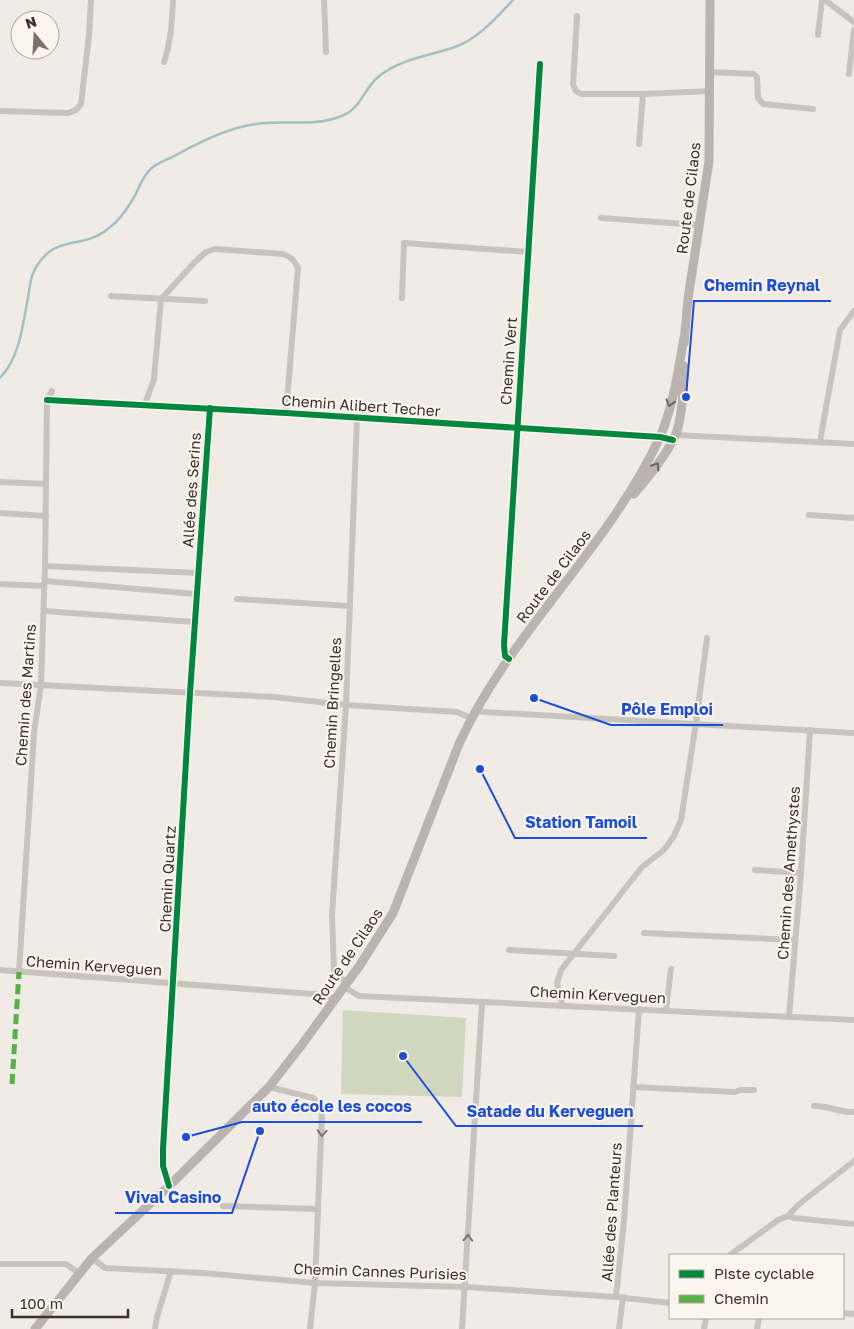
<svg xmlns="http://www.w3.org/2000/svg" width="854" height="1329" font-family="'Golos Text',sans-serif">
  <style>
    .green { fill: #d1d6bf }
    .lines { fill: none; stroke-linecap: round; stroke-linejoin: round }
    .stream { stroke: #a1c2c1; stroke-width: 2.5 }
    .minor { stroke: #c9c3be; stroke-width: 6 }
    .secondary { stroke: #bab3ae; stroke-width: 9 }
    .quiet { stroke: #57b246; stroke-width: 5; stroke-dasharray: 10 5; stroke-linecap: butt }
    .cycleway-casing { stroke: #fbf5ee; stroke-width: 9 }
    .cycleway { stroke: #00873e; stroke-width: 6 }
    .oneway { stroke: #6e645f }
    .oneway2 { stroke: #7b726d }
    .labels { text-anchor: middle; dominant-baseline: central; stroke-width: 4; stroke-linejoin: round; paint-order: stroke }
    .street-label { font-size: 15px; fill: #3b302b; stroke: #fbf5ee }
    .leader { fill: none; stroke: #1d4ed8; stroke-width: 2 }
    .callout-dot { fill: #1d4ed8; stroke: #fbf5ee; stroke-width: 2 }
    .callout-label { font-size: 16px; text-anchor: middle; font-weight: bold; fill: #1d4ed8; stroke: #fbf5ee; stroke-width: 4; stroke-linejoin: round; paint-order: stroke }
  </style>
  <rect width="100%" height="100%" fill="#f0ebe5"/>
  <polygon class="green" points="343,1010 466,1018 462,1097 341,1094"/>
  <g class="lines">
    <path class="stream" d="M0 378C20 357 23 324 28 297 30 288 30 279 34 271 55 231 81 252 109 228 119 221 127 209 133 199 139 189 143 174 153 167 160 162 169 159 176 155 204 140 233 125 265 123 290 121 316 126 339 117 361 110 362 91 378 77 399 59 429 56 455 47 478 39 497 17 513 0"/>
    <g class="minor">
      <polyline points="324,0 326,52"/>
      <polyline points="825,0 854,22"/>
      <polyline points="577,16 573,85 576,91 581,94 643,94 710,91"/>
      <polyline points="818,35 822,0"/>
      <path d="M164 62C171 41 172 22 173 0"/>
      <polyline points="710,72 754,74 757,77 758,98 763,104 813,109"/>
      <polyline points="849,74 854,30"/>
      <polyline points="0,111 68,113 76,110 81,104 89,35 91,0"/>
      <polyline points="639,144 643,94"/>
      <polyline points="601,218 699,225"/>
      <polyline points="111,296 205,301"/>
      <polyline points="402,298 404,243 528,252"/>
      <polyline points="47,400 286,413 660,437 673,440"/>
      <path d="M145 404 154 379 161 299 195 262 206 252 215 249 283 254C291 257 294 260 298 268L286 413"/>
      <polyline points="676,435 854,444"/>
      <polyline points="820,441 840,330 854,311"/>
      <polyline points="0,482 46,484"/>
      <polyline points="0,513 46,516"/>
      <polyline points="809,515 854,518"/>
      <polyline points="45,566 198,573"/>
      <polyline points="45,581 196,594"/>
      <polyline points="0,584 44,586"/>
      <polyline points="237,599 350,606"/>
      <polyline points="44,611 194,622"/>
      <polyline points="509,659 505,656 504,645 540,64"/>
      <polyline points="0,683 274,697 346,705 457,712 471,718"/>
      <polyline points="476,710 484,712 854,733"/>
      <polyline points="755,870 801,873"/>
      <polyline points="644,933 795,940"/>
      <polyline points="509,950 614,956"/>
      <polyline points="0,970 326,995 334,1000"/>
      <polyline points="19,972 34,733 41,685 45,566 47,400 52,391"/>
      <polyline points="347,983 334,972 332,915 346,705 357,418"/>
      <polyline points="344,987 359,996 854,1020"/>
      <polyline points="562,1004 557,983 561,970 642,867 664,850 674,836 681,820 696,723 707,638"/>
      <polyline points="666,1010 671,969"/>
      <polyline points="789,1017 801,873 810,730"/>
      <polyline points="269,1087 313,1098 320,1106 322,1111 315,1283 310,1329"/>
      <polyline points="633,1087 735,1092 740,1090 754,1090"/>
      <path d="M814 1106C828 1105 840 1113 854 1112"/>
      <polyline points="169,1186 163,1166 163,1149 190,693 210,408"/>
      <polyline points="223,1206 318,1209"/>
      <polyline points="788,1216 794,1218 854,1224"/>
      <polyline points="730,1255 778,1220 788,1216 798,1205 854,1161"/>
      <polyline points="92,1258 105,1268 203,1273 315,1283 466,1287 616,1297 670,1303"/>
      <polyline points="0,1264 66,1264 80,1274"/>
      <polyline points="616,1297 624,1221 639,1009"/>
      <polyline points="843,1313 854,1314"/>
      <polyline points="155,1329 157,1317 171,1271"/>
      <polyline points="462,1329 482,1002"/>
      <polyline points="619,1329 623,1297"/>
      <polyline points="704,1329 706,1318"/>
      <polyline points="757,1329 759,1318"/>
    </g>
    <g class="secondary">
      <polyline points="684,343 688,299 709,161 710,0"/>
      <path d="M634 494C649 476 665 457 675 436 683 418 683 386 684 366"/>
      <path d="M35 1329 92 1258 169 1186 269 1087 301 1046 360 965 393 913 459 744C510 632 608 549 660 437 673 407 678 371 684 338"/>
    </g>
    <polyline class="quiet" points="12,1084 19,972"/>
    <defs>
      <g id="cycleway">
        <polyline points="47,400 286,413 660,437 673,440"/>
        <polyline points="509,659 505,656 504,645 540,64"/>
        <polyline points="169,1186 163,1166 163,1149 190,693 210,408"/>
      </g>
    </defs>
    <use href="#cycleway" class="cycleway-casing"/>
    <use href="#cycleway" class="cycleway"/>
  </g>
  <defs><path id="oneway-chevron" d="M-2-3.5L2.5 0L-2 3.5" fill="none" stroke-width="1.6" stroke-linecap="round" stroke-linejoin="round" transform="scale(1.25)"/></defs>
  <g class="oneway">
    <use href="#oneway-chevron" transform="translate(670 403) rotate(107)"/>
    <use href="#oneway-chevron" transform="translate(656 466) rotate(-57)"/>
  </g>
  <g class="oneway2">
    <use href="#oneway-chevron" transform="translate(322 1133) rotate(93)"/>
    <use href="#oneway-chevron" transform="translate(468 1238) rotate(-87)"/>
  </g>
  <g class="labels">
    <g class="street-label">
      <text transform="translate(688 198) rotate(-83)">Route de Cilaos</text>
      <text transform="translate(508 361) rotate(-86)">Chemin Vert</text>
      <text transform="translate(361 405) rotate(4)">Chemin Alibert Techer</text>
      <text transform="translate(191 490) rotate(-86)">Allée des Serins</text>
      <text transform="translate(553 576) rotate(-53)">Route de Cilaos</text>
      <text transform="translate(25 695) rotate(-86)">Chemin des Martins</text>
      <text transform="translate(332 703) rotate(-87)">Chemin Bringelles</text>
      <text transform="translate(788 873) rotate(-86)">Chemin des Amethystes</text>
      <text transform="translate(167 879) rotate(-87)">Chemin Quartz</text>
      <text transform="translate(347 956) rotate(-56)">Route de Cilaos</text>
      <text transform="translate(94 965) rotate(4)">Chemin Kerveguen</text>
      <text transform="translate(598 994) rotate(3)">Chemin Kerveguen</text>
      <text transform="translate(611 1212) rotate(-86)">Allée des Planteurs</text>
      <text transform="translate(380 1271) rotate(2)">Chemin Cannes Purisies</text>
    </g>
  </g>
  <path class="leader" d="M686 397L694 301H831M534 698L611 725H723M480 769L515 838H647M186 1137L242 1122H422M403 1056L456 1126H643M260 1131L232 1213H115"/>
  <g class="callout-dot">
    <circle cx="686" cy="397" r="5"/>
    <circle cx="534" cy="698" r="5"/>
    <circle cx="480" cy="769" r="5"/>
    <circle cx="186" cy="1137" r="5"/>
    <circle cx="403" cy="1056" r="5"/>
    <circle cx="260" cy="1131" r="5"/>
  </g>
  <g class="callout-label">
    <text x="762" y="291">Chemin Reynal</text>
    <text x="667" y="715">Pôle Emploi</text>
    <text x="581" y="828">Station Tamoil</text>
    <text x="332" y="1112">auto école les cocos</text>
    <text x="550" y="1117">Satade du Kerveguen</text>
    <text x="173" y="1203">Vival Casino</text>
  </g>
  <rect x="669" y="1254" width="175" height="65" fill="#fbf5ee" stroke="#aea6a0"/>
  <rect x="679" y="1270" width="25" height="8" fill="#00873e" stroke="#aea6a0"/>
  <text x="714" y="1279" font-size="15" fill="#3b302b">Piste cyclable</text>
  <rect x="679" y="1295" width="25" height="8" fill="#57b246" stroke="#aea6a0"/>
  <text x="714" y="1304" font-size="15" fill="#3b302b">Chemin</text>
  <g transform="translate(35 35) rotate(342)"><circle r="24" fill="#fbf5ee" stroke="#aea6a0"/>
  <path d="M0-4L9 19L0 12L-9 19Z" fill="#7a716c"/>
  <text y="-8" font-size="14" font-weight="bold" text-anchor="middle" fill="#3b302b">N</text>
  </g>
  <path d="M12 1309v8h116v-8" fill="none" stroke="#3b302b" stroke-width="2.5"/>
  <text x="20" y="1309" font-size="15" fill="#3b302b" stroke="#fbf5ee" stroke-width="4" paint-order="stroke">100 m</text>
</svg>
